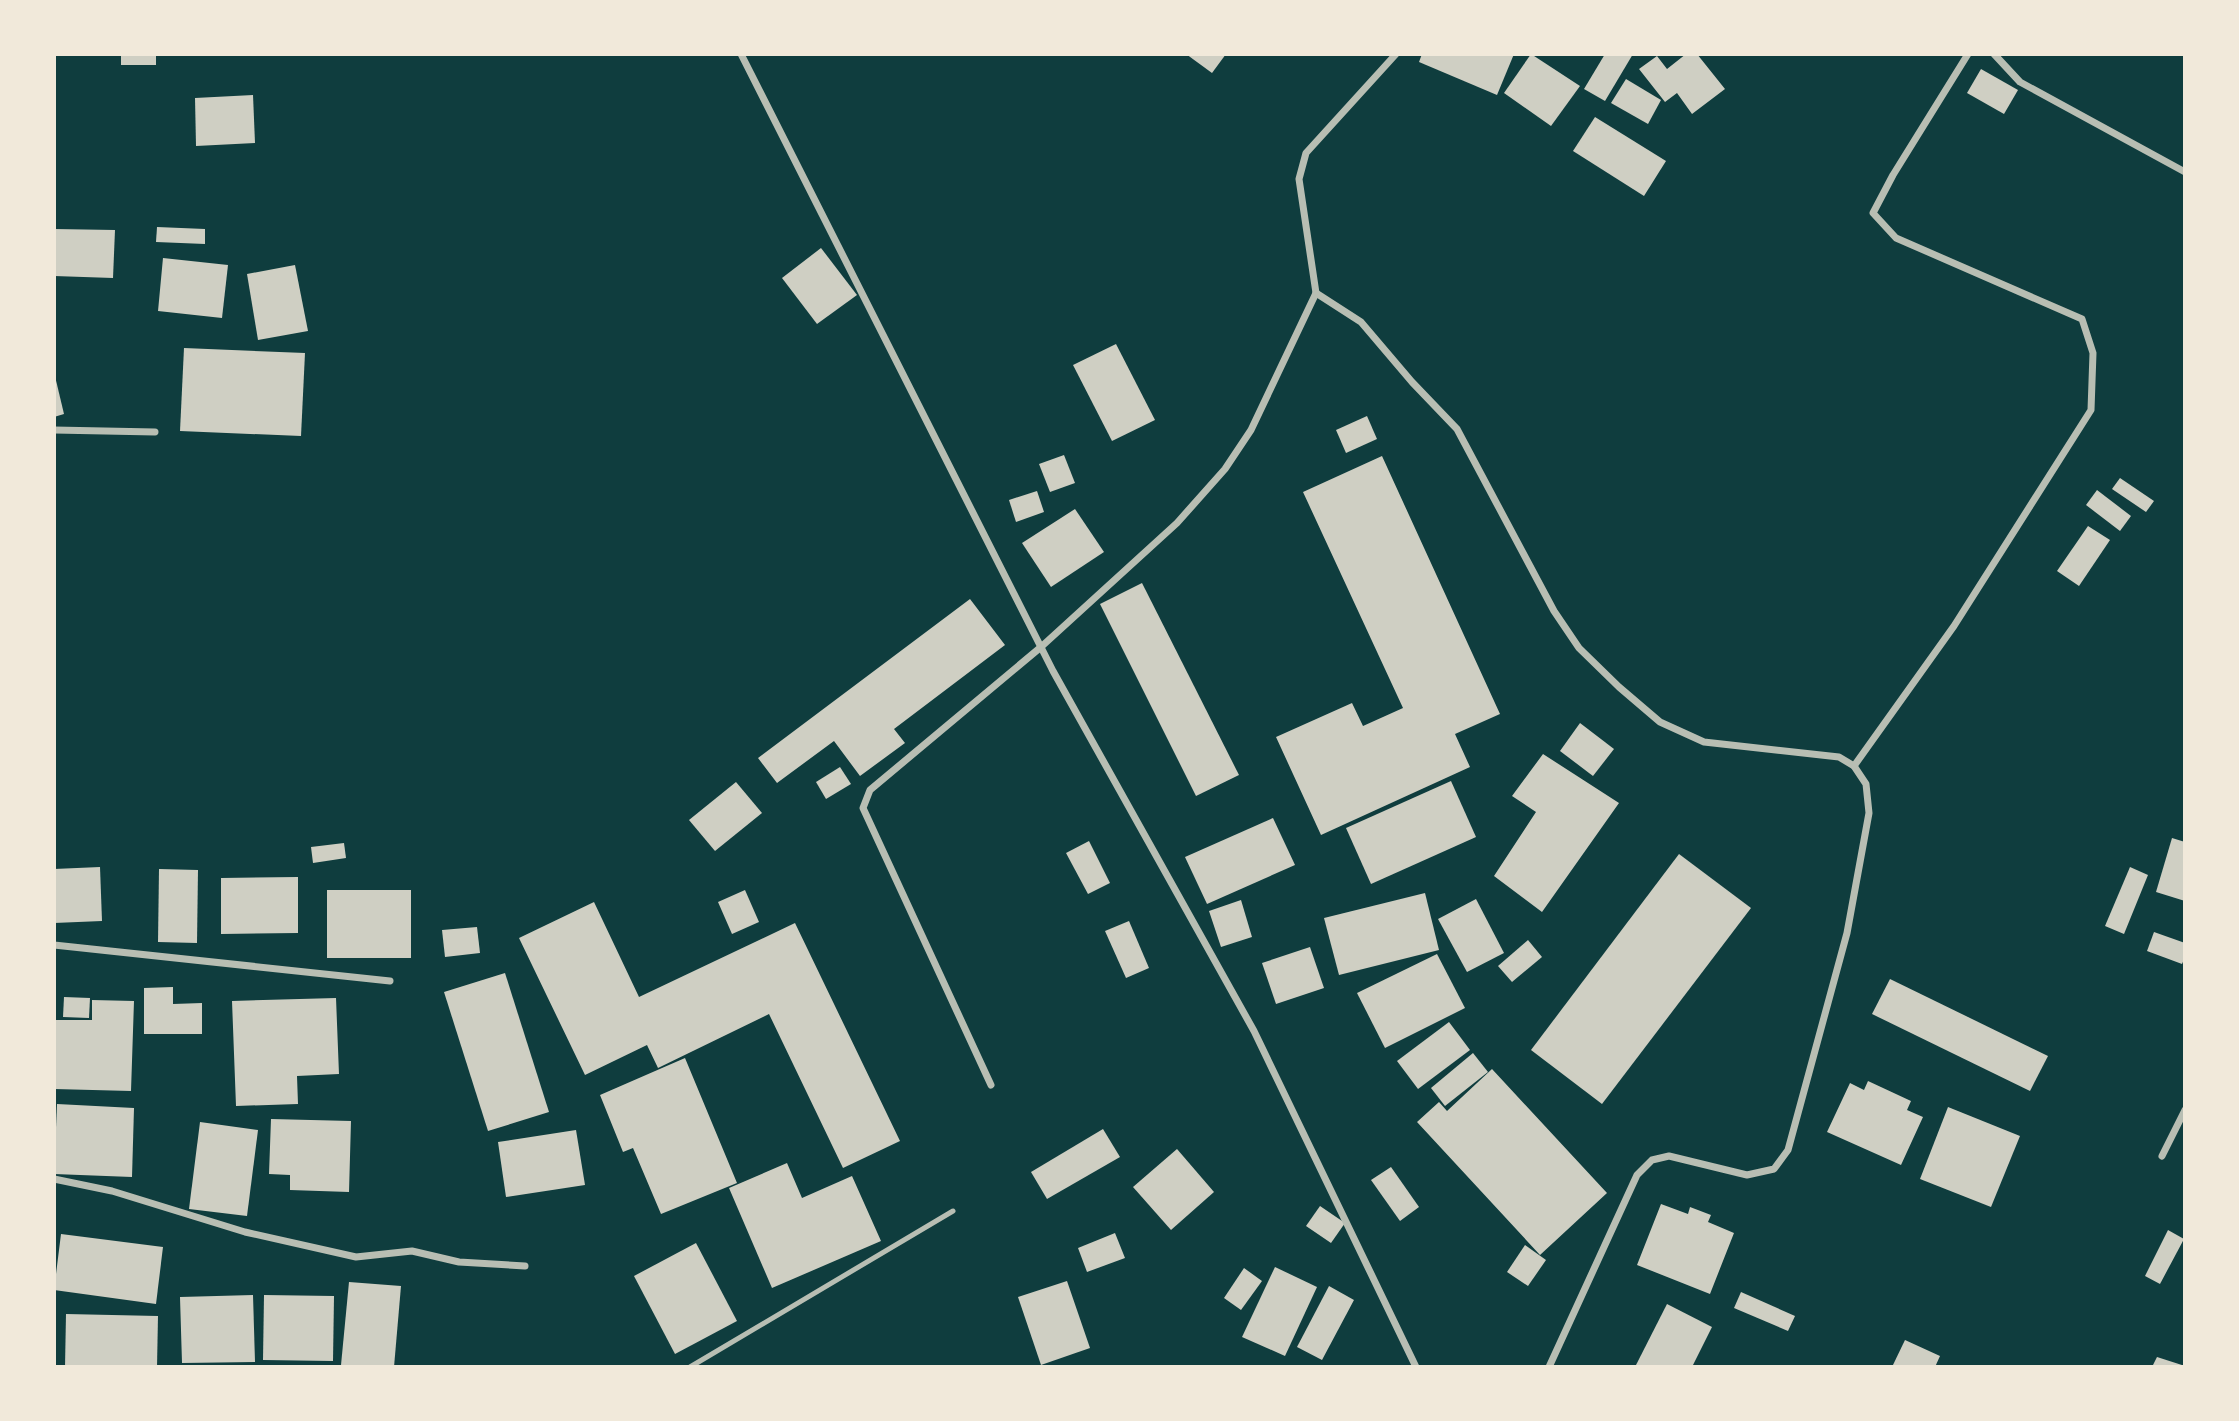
<svg xmlns="http://www.w3.org/2000/svg" width="2239" height="1421" font-family="Commissioner,sans-serif">
  <style>
    .building { fill: #cfcfc3 }
    .lines { fill: none; stroke-linecap: round; stroke-linejoin: round }
    .service { stroke: #b8beb3; stroke-width: 5 }
    .minor { stroke: #b8beb3; stroke-width: 7 }
  </style>
  <rect width="100%" height="100%" fill="#0f3d3e"/>
  <g class="building">
    <rect x="121" y="54" width="35" height="11"/>
    <polygon points="1186,54 1226,54 1212,73"/>
    <polygon points="1422,54 1514,54 1497,95 1419,62"/>
    <polygon points="1531,54 1580,86 1551,126 1504,93"/>
    <polygon points="1605,54 1633,54 1605,101 1584,89"/>
    <polygon points="1686,54 1697,54 1725,89 1692,114 1677,93 1665,102 1639,69 1657,56 1667,69"/>
    <polygon points="1981,69 2018,90 2004,114 1967,93"/>
    <polygon points="1626,79 1661,100 1648,124 1611,103"/>
    <polygon points="253,95 255,143 196,146 195,98"/>
    <polygon points="1595,117 1666,161 1644,196 1573,151"/>
    <polygon points="157,227 205,229 205,244 156,242"/>
    <polygon points="54,229 115,230 113,278 54,276"/>
    <polygon points="821,248 857,295 817,324 782,278"/>
    <polygon points="163,258 228,265 222,318 158,311"/>
    <polygon points="295,265 308,331 258,340 247,274"/>
    <polygon points="1116,344 1155,420 1112,441 1073,365"/>
    <polygon points="184,348 305,353 301,436 180,431"/>
    <polygon points="54,372 64,414 54,417"/>
    <polygon points="1367,416 1377,439 1346,453 1336,430"/>
    <polygon points="1064,455 1075,483 1050,492 1039,464"/>
    <polygon points="1382,456 1500,714 1455,734 1470,767 1321,835 1276,737 1352,703 1363,726 1403,708 1303,492"/>
    <polygon points="2120,478 2154,501 2146,512 2112,489"/>
    <polygon points="2097,490 2131,516 2120,531 2086,505"/>
    <polygon points="1037,491 1044,512 1016,522 1009,500"/>
    <polygon points="1075,509 1104,552 1051,587 1022,543"/>
    <polygon points="2088,526 2110,540 2079,586 2057,571"/>
    <polygon points="1142,583 1239,775 1196,796 1100,604"/>
    <polygon points="970,599 1005,645 894,729 905,743 860,776 834,741 777,783 758,758"/>
    <polygon points="1580,723 1614,749 1593,776 1560,751"/>
    <polygon points="1543,754 1619,803 1542,912 1494,876 1536,812 1512,796"/>
    <polygon points="840,767 851,784 826,799 816,782"/>
    <polygon points="1451,781 1476,837 1371,884 1346,828"/>
    <polygon points="736,782 762,813 715,851 689,820"/>
    <polygon points="1273,818 1295,865 1207,904 1185,857"/>
    <polygon points="2172,838 2185,842 2185,901 2156,892"/>
    <polygon points="1089,841 1110,883 1088,894 1066,853"/>
    <polygon points="344,843 346,858 313,863 311,847"/>
    <polygon points="1679,854 1751,908 1602,1104 1531,1050"/>
    <polygon points="100,867 102,921 54,923 54,869"/>
    <polygon points="2130,867 2148,875 2124,934 2105,926"/>
    <polygon points="159,869 198,870 197,943 158,942"/>
    <polygon points="298,877 298,933 221,934 221,878"/>
    <rect x="327" y="890" width="84" height="68"/>
    <polygon points="745,890 759,922 732,934 718,902"/>
    <polygon points="1425,893 1439,950 1339,975 1324,918"/>
    <polygon points="1476,899 1504,953 1467,972 1438,919"/>
    <polygon points="1241,900 1252,937 1221,947 1209,911"/>
    <polygon points="594,902 639,997 795,923 900,1141 843,1168 769,1014 658,1068 647,1045 585,1075 519,938"/>
    <polygon points="1129,921 1149,968 1126,978 1105,931"/>
    <polygon points="477,927 480,953 445,957 442,930"/>
    <polygon points="2154,932 2185,943 2185,957 2182,964 2147,951"/>
    <polygon points="1528,940 1542,957 1512,982 1498,966"/>
    <polygon points="1310,947 1324,988 1276,1004 1262,963"/>
    <polygon points="1437,954 1465,1008 1385,1048 1357,993"/>
    <polygon points="505,973 549,1112 488,1131 444,992"/>
    <polygon points="1890,979 2048,1056 2030,1091 1872,1014"/>
    <polygon points="173,987 173,1004 202,1003 202,1034 144,1034 144,988"/>
    <polygon points="64,997 90,998 89,1018 63,1017"/>
    <polygon points="336,998 339,1074 297,1076 298,1104 236,1106 232,1001"/>
    <polygon points="92,1000 134,1001 131,1091 54,1089 54,1020 92,1020"/>
    <polygon points="1449,1022 1470,1050 1418,1089 1397,1061"/>
    <polygon points="1473,1053 1488,1072 1445,1106 1431,1088"/>
    <polygon points="685,1058 737,1183 661,1214 633,1148 623,1152 600,1095"/>
    <polygon points="1492,1069 1607,1193 1540,1255 1417,1122 1439,1102 1447,1111"/>
    <polygon points="1868,1081 1911,1101 1907,1110 1923,1117 1901,1165 1827,1132 1850,1083 1864,1090"/>
    <polygon points="57,1104 134,1108 132,1177 54,1174"/>
    <polygon points="1948,1107 2020,1136 1991,1207 1920,1179"/>
    <polygon points="271,1119 351,1121 349,1192 290,1190 290,1175 269,1174"/>
    <polygon points="200,1122 258,1130 247,1216 189,1209"/>
    <polygon points="1103,1129 1120,1157 1047,1199 1031,1172"/>
    <polygon points="576,1130 585,1185 506,1197 498,1142"/>
    <polygon points="1177,1149 1214,1192 1171,1230 1133,1187"/>
    <polygon points="787,1163 802,1198 852,1176 881,1241 772,1288 729,1188"/>
    <polygon points="1391,1167 1419,1207 1400,1221 1371,1180"/>
    <polygon points="1661,1204 1688,1214 1690,1207 1711,1215 1708,1222 1734,1233 1710,1294 1637,1265"/>
    <polygon points="1320,1206 1345,1223 1331,1243 1306,1226"/>
    <polygon points="2168,1230 2184,1239 2160,1284 2145,1276"/>
    <polygon points="1115,1233 1125,1258 1087,1272 1078,1248"/>
    <polygon points="61,1234 163,1247 156,1304 54,1290"/>
    <polygon points="696,1243 737,1321 675,1354 634,1276"/>
    <polygon points="1525,1245 1546,1260 1528,1286 1507,1272"/>
    <polygon points="1275,1267 1317,1287 1285,1356 1242,1337"/>
    <polygon points="1244,1268 1262,1281 1241,1310 1224,1298"/>
    <polygon points="1067,1281 1090,1348 1041,1365 1018,1297"/>
    <polygon points="349,1282 401,1286 394,1367 341,1365"/>
    <polygon points="1329,1286 1354,1300 1322,1360 1297,1347"/>
    <polygon points="1741,1292 1795,1316 1788,1331 1734,1308"/>
    <polygon points="253,1295 255,1362 182,1363 180,1297"/>
    <polygon points="264,1295 334,1296 333,1361 263,1360"/>
    <polygon points="1667,1304 1712,1327 1692,1367 1635,1367"/>
    <polygon points="66,1314 158,1316 157,1367 65,1367"/>
    <polygon points="1905,1340 1940,1356 1935,1367 1892,1367"/>
    <polygon points="2157,1357 2185,1366 2184,1367 2152,1367"/>
  </g>
  <g class="lines">
    <polyline class="service" points="690,1367 953,1211"/>
    <g class="minor">
      <polyline points="741,54 1053,671 1254,1031 1416,1367"/>
      <polyline points="1994,54 2020,82 2185,172"/>
      <polyline points="1316,293 1361,322 1412,382 1457,429 1554,611 1579,648 1619,687 1660,722 1704,742 1839,757 1854,766 1866,784 1869,813 1847,933 1788,1150 1774,1169 1747,1175 1669,1156 1652,1160 1637,1175 1549,1367"/>
      <polyline points="54,430 155,432"/>
      <polyline points="1854,766 1954,626 2091,410 2093,353 2082,319 1896,238 1873,213 1893,175 1968,54"/>
      <polyline points="54,945 390,981"/>
      <polyline points="991,1085 863,808 870,790 1041,647 1177,523 1225,469 1251,430 1316,293 1299,179 1306,153 1396,54"/>
      <polyline points="2162,1156 2185,1110"/>
      <polyline points="54,1179 112,1191 245,1232 356,1257 412,1251 459,1262 525,1266"/>
    </g>
  </g>
  <rect width="2239" height="1421" fill="none" stroke="#f1e9da" stroke-width="112"/>
</svg>
